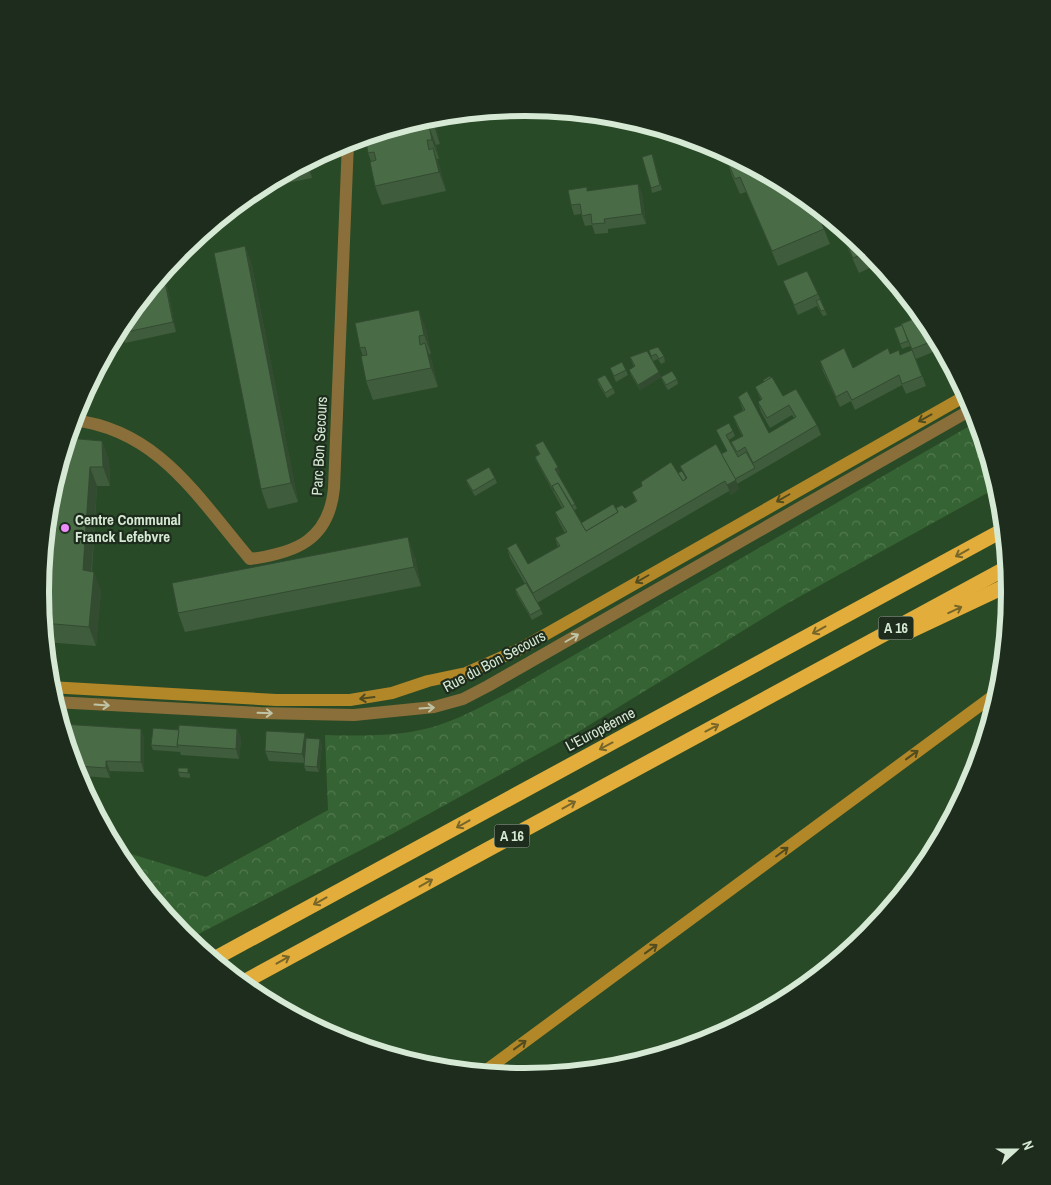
<svg xmlns="http://www.w3.org/2000/svg" width="1051" height="1185" font-family="'Archivo Narrow',sans-serif">
  <style>
    .forest { fill: url(#forest-crowns) }
    .lines { fill: none; stroke-linecap: round; stroke-linejoin: round }
    .street { stroke: #8a6f3a; stroke-width: 12 }
    .secondary { stroke: #b28728; stroke-width: 12 }
    .highway { stroke: #e2ad3b; stroke-width: 15 }
    .wall { fill: #3f5c3c }
    .shaded-wall { fill: #334b31 }
    .building { fill: #496b46; stroke: #334b31 }
    .oneway { stroke: #514c20 }
    .oneway2 { stroke: #76662a }
    .oneway3 { stroke: #bfc4a6 }
    .poi-dot { fill: #ed8cfa; stroke: #1d2c1c; stroke-width: 2 }
    .labels { text-anchor: middle; dominant-baseline: central; stroke-width: 4.5; stroke-linejoin: round; paint-order: stroke }
    .shield { fill: #1d2c1c; stroke: #9eb09d; stroke-width: 1 }
    .shield-label { font-size: 14px; font-weight: bold; fill: #d6e9d4 }
    .street-label { font-size: 15px; fill: #d6e9d4; stroke: #1d2c1c }
    .poi-label { font-size: 15px; font-weight: bold; fill: #d6e9d4; stroke: #1d2c1c; text-anchor: start }
    .rim { fill: none; stroke: #d6e9d4; stroke-width: 6 }
  </style>
  <defs>
    <pattern id="forest-crowns" width="20" height="18" patternUnits="userSpaceOnUse" patternTransform="scale(1.25)"><rect width="20" height="18" fill="#366333"/><path d="M2 6a3 3 0 1 1 6 0M12 15a3 3 0 1 1 6 0" fill="none" stroke="#527950"/></pattern>
  </defs>
  <rect width="100%" height="100%" fill="#294a27"/>
  <path class="forest" d="M978 421 998 487 788 603 578 732 394 833 187 940 122 862 115 849 206 877 328 810 325 735C363 736 403 737 439 725 464 717 488 703 512 691Z"/>
  <g class="lines">
    <g class="street">
      <path d="M73 420C159 430 198 498 250 559 296 553 329 540 334 488L348 142"/>
      <polyline points="54,702 260,713 354,715 434,707 463,699 488,686 974,408"/>
    </g>
    <g class="secondary">
      <polyline points="49,687 276,700 350,700 392,693 428,681 466,673 520,649 967,395"/>
      <polyline points="481,1074 1001,690"/>
    </g>
    <g class="highway">
      <polyline points="910,631 1010,584"/>
      <polyline points="212,960 1005,529"/>
      <polyline points="240,984 1008,567"/>
    </g>
  </g>
  <g class="wall">
    <polygon points="431,116 440,144 436,145 439,159 437,159 440,168 446,191 382,205 375,186 371,161 368,153"/>
    <polygon points="652,154 662,190 652,193 651,188"/>
    <polygon points="308,161 312,178 282,184 279,176"/>
    <polygon points="727,161 824,229 830,244 778,266 746,192 740,194 732,176"/>
    <polygon points="638,184 642,194 646,224 608,229 608,233 595,234 592,225 585,226 581,214 574,215 571,205 588,191"/>
    <polygon points="836,222 869,249 880,263 859,273"/>
    <polygon points="245,246 252,266 298,502 268,509 261,489"/>
    <polygon points="166,280 176,332 125,343 122,333 142,302"/>
    <polygon points="783,281 818,294 827,315 823,316 817,306 798,315"/>
    <polygon points="929,323 943,348 916,359 926,386 906,394 902,385 855,410 851,401 840,407 823,371 820,361 853,368 890,354 900,355 912,350 910,346 902,349 894,328"/>
    <polygon points="426,329 431,354 429,354 432,362 438,387 373,400 366,381 363,356 360,348"/>
    <polygon points="649,350 664,356 665,362 661,364 658,359 653,361"/>
    <polygon points="630,357 661,377 640,390 631,375 629,370 634,367"/>
    <polygon points="610,368 626,370 628,375 616,382"/>
    <polygon points="661,377 677,379 678,384 668,390 663,382"/>
    <polygon points="597,379 613,388 615,393 607,398 599,385"/>
    <polygon points="755,387 783,396 817,425 821,435 737,484 739,489 731,495 729,491 537,603 543,614 532,620 517,595 515,589 525,584 510,558 507,548 528,564 558,547 555,538 565,533 559,522 555,512 562,508 537,462 535,457 539,454 535,445 560,472 558,474 575,504 577,509 574,510 581,523 618,512 616,508 625,508 636,502 632,492 642,486 641,482 678,473 682,471 680,466 721,454 727,451 716,430 733,431 735,436 729,440 733,448 731,442 742,436 737,426 733,416 743,410 738,397 769,433 794,418 792,415 770,428 761,412 758,402 761,400"/>
    <polygon points="102,441 109,461 110,486 97,486 92,572 101,591 96,646 45,642 40,592 49,498"/>
    <polygon points="495,478 497,483 475,496 468,485 466,480"/>
    <polygon points="415,557 421,586 185,632 178,613"/>
    <polygon points="61,724 141,729 144,739 144,772 110,771 110,778 82,776 78,766 78,764 72,763"/>
    <polygon points="237,729 241,739 239,759 181,755 180,752 153,750 151,745 179,730"/>
    <polygon points="306,738 322,744 319,772 306,771 304,766 304,763 269,761 265,751"/>
    <polygon points="178,768 190,774 190,778 180,777 178,772"/>
  </g>
  <g class="shaded-wall">
    <polygon points="432,116 435,116 440,144 434,125"/>
    <polygon points="429,126 436,145 439,159 432,140"/>
    <polygon points="433,148 440,168 446,191 439,172"/>
    <polygon points="308,161 312,178 306,162"/>
    <polygon points="638,184 642,194 646,224 642,214"/>
    <polygon points="245,246 252,266 298,502 291,483"/>
    <polygon points="163,272 166,280 176,332 173,322"/>
    <polygon points="419,310 426,329 431,354 424,335"/>
    <polygon points="425,343 432,362 438,387 431,368"/>
    <polygon points="659,372 661,377 640,390 638,385"/>
    <polygon points="102,441 109,461 110,486 103,467"/>
    <polygon points="90,467 97,486 90,590 83,570"/>
    <polygon points="558,467 560,472 557,474 555,469"/>
    <polygon points="736,480 739,489 731,495 727,485"/>
    <polygon points="408,537 415,557 421,586 414,567"/>
    <polygon points="94,572 101,591 96,646 89,627"/>
    <polygon points="141,729 144,739 144,772 141,762"/>
    <polygon points="237,729 241,739 239,759 236,749"/>
    <polygon points="305,733 308,743 306,764 302,754"/>
    <polygon points="320,739 322,744 319,772 317,767"/>
    <polygon points="106,761 110,771 110,778 106,768"/>
  </g>
  <g class="building">
    <polygon points="432,116 434,125 429,126 432,140 427,140 429,150 433,148 439,172 375,186 370,162 376,160 374,152 368,153 365,136"/>
    <polygon points="652,154 660,185 651,188 642,157"/>
    <polygon points="736,157 795,189 814,204 824,229 772,251 740,177 735,179 727,161"/>
    <polygon points="638,184 642,214 604,219 605,223 592,224 591,214 582,216 580,204 571,205 568,190 587,187 587,191"/>
    <polygon points="838,224 869,249 870,251 853,258"/>
    <polygon points="245,246 291,483 261,489 214,253"/>
    <polygon points="807,271 818,294 794,305 783,281"/>
    <polygon points="163,272 173,322 122,333 120,326 122,323 139,302 142,302 141,299"/>
    <polygon points="820,299 825,310 821,311 816,301"/>
    <polygon points="419,310 424,335 419,336 420,345 425,343 431,368 366,381 361,356 367,355 365,347 360,348 355,323"/>
    <polygon points="923,315 929,323 938,339 912,349 901,324"/>
    <polygon points="902,325 908,341 900,344 894,328"/>
    <polygon points="658,347 664,356 659,359 656,354 651,356 649,350"/>
    <polygon points="844,348 853,368 888,348 890,354 899,350 900,355 912,350 922,376 902,384 899,375 852,400 847,391 836,397 820,361"/>
    <polygon points="647,351 659,372 638,385 629,370 635,366 630,357"/>
    <polygon points="622,362 626,370 614,376 610,368"/>
    <polygon points="672,371 677,379 666,385 661,377"/>
    <polygon points="605,375 613,388 605,393 597,379"/>
    <polygon points="770,376 771,378 764,382 763,380"/>
    <polygon points="772,377 783,396 796,389 817,425 753,463 745,447 737,452 731,442 743,436 733,416 745,410 738,397 747,391 769,433 796,417 789,405 767,418 758,402 762,399 755,387"/>
    <polygon points="729,423 733,431 726,435 738,457 746,452 755,468 735,479 721,454 727,451 716,430"/>
    <polygon points="68,438 102,441 103,467 90,467 83,570 94,572 89,627 43,623 40,592 49,498"/>
    <polygon points="543,441 558,467 555,469 575,504 572,506 558,483 552,486 554,491 535,457 540,454 535,445"/>
    <polygon points="716,444 736,480 727,485 725,481 533,593 507,548 516,543 528,564 560,546 555,538 567,532 555,512 564,507 552,486 558,483 586,531 618,512 616,508 622,505 625,508 637,501 632,492 642,486 641,482 671,462 683,481 687,478 680,466"/>
    <polygon points="489,467 495,478 473,491 466,480"/>
    <polygon points="682,471 686,478 683,481 678,473"/>
    <polygon points="613,504 618,512 586,531 581,523"/>
    <polygon points="408,537 414,567 178,613 172,583"/>
    <polygon points="526,583 541,609 530,615 515,589"/>
    <polygon points="61,724 141,729 141,762 106,761 106,768 78,766 79,754 69,753"/>
    <polygon points="179,725 237,729 236,749 177,745"/>
    <polygon points="153,728 179,730 177,745 178,747 151,745"/>
    <polygon points="266,731 305,733 302,754 265,751"/>
    <polygon points="306,738 320,739 317,767 304,766"/>
    <polygon points="178,768 188,768 188,773 178,772"/>
  </g>
  <defs><path id="oneway-shaft" d="M-6 0H5M1.5-3L5.5 0L1.5 3" fill="none" stroke-width="1.6" stroke-linecap="round" stroke-linejoin="round" transform="scale(1.25)"/></defs>
  <g class="oneway">
    <use href="#oneway-shaft" transform="translate(925 418) rotate(151)"/>
    <use href="#oneway-shaft" transform="translate(783 498) rotate(150)"/>
    <use href="#oneway-shaft" transform="translate(642 579) rotate(150)"/>
    <use href="#oneway-shaft" transform="translate(367 698) rotate(173)"/>
    <use href="#oneway-shaft" transform="translate(912 755) rotate(-36)"/>
    <use href="#oneway-shaft" transform="translate(782 852) rotate(-37)"/>
    <use href="#oneway-shaft" transform="translate(651 949) rotate(-36)"/>
    <use href="#oneway-shaft" transform="translate(520 1045) rotate(-36)"/>
  </g>
  <g class="oneway2">
    <use href="#oneway-shaft" transform="translate(962 553) rotate(151)"/>
    <use href="#oneway-shaft" transform="translate(955 610) rotate(-25)"/>
    <use href="#oneway-shaft" transform="translate(819 630) rotate(151)"/>
    <use href="#oneway-shaft" transform="translate(712 728) rotate(-28)"/>
    <use href="#oneway-shaft" transform="translate(606 746) rotate(152)"/>
    <use href="#oneway-shaft" transform="translate(569 805) rotate(-29)"/>
    <use href="#oneway-shaft" transform="translate(463 824) rotate(151)"/>
    <use href="#oneway-shaft" transform="translate(426 883) rotate(-29)"/>
    <use href="#oneway-shaft" transform="translate(320 901) rotate(151)"/>
    <use href="#oneway-shaft" transform="translate(283 960) rotate(-29)"/>
  </g>
  <g class="oneway3">
    <use href="#oneway-shaft" transform="translate(572 638) rotate(-30)"/>
    <use href="#oneway-shaft" transform="translate(102 705) rotate(4)"/>
    <use href="#oneway-shaft" transform="translate(427 708) rotate(-4)"/>
    <use href="#oneway-shaft" transform="translate(265 713) rotate(2)"/>
  </g>
  <circle class="poi-dot" cx="65" cy="528" r="5"/>
  <g class="labels">
    <g class="shield">
      <rect x="878.5" y="616.5" width="35" height="23" rx="4"/>
      <rect x="494.5" y="824.5" width="35" height="23" rx="4"/>
    </g>
    <g class="shield-label">
      <text x="896" y="628">A 16</text>
      <text x="512" y="836">A 16</text>
    </g>
    <g class="street-label">
      <text transform="translate(319 446) rotate(-87)">Parc Bon Secours</text>
      <text transform="translate(494 661) rotate(-28)">Rue du Bon Secours</text>
      <text transform="translate(600 729) rotate(-28)">L'Européenne</text>
    </g>
    <g class="poi-label">
      <text x="75" y="519">Centre Communal<tspan x="75" dy="17">Franck Lefebvre</tspan></text>
    </g>
  </g>
  <path d="M0 0H1051V1185H0ZM49 592a476 476 0 1 1 952 0a476 476 0 1 1-952 0Z" fill="#1d2c1c" fill-rule="evenodd"/>
  <path class="rim" d="M49 592a476 476 0 1 1 952 0a476 476 0 1 1-952 0Z"/>
  <g transform="translate(1016 1150) rotate(69)" stroke="#1d2c1c" stroke-width="4" paint-order="stroke">
  <path d="M0-4L9 19L0 12L-9 19Z" fill="#d6e9d4"/>
  <text y="-8" font-size="14" font-weight="bold" text-anchor="middle" fill="#d6e9d4">N</text>
  </g>
</svg>
